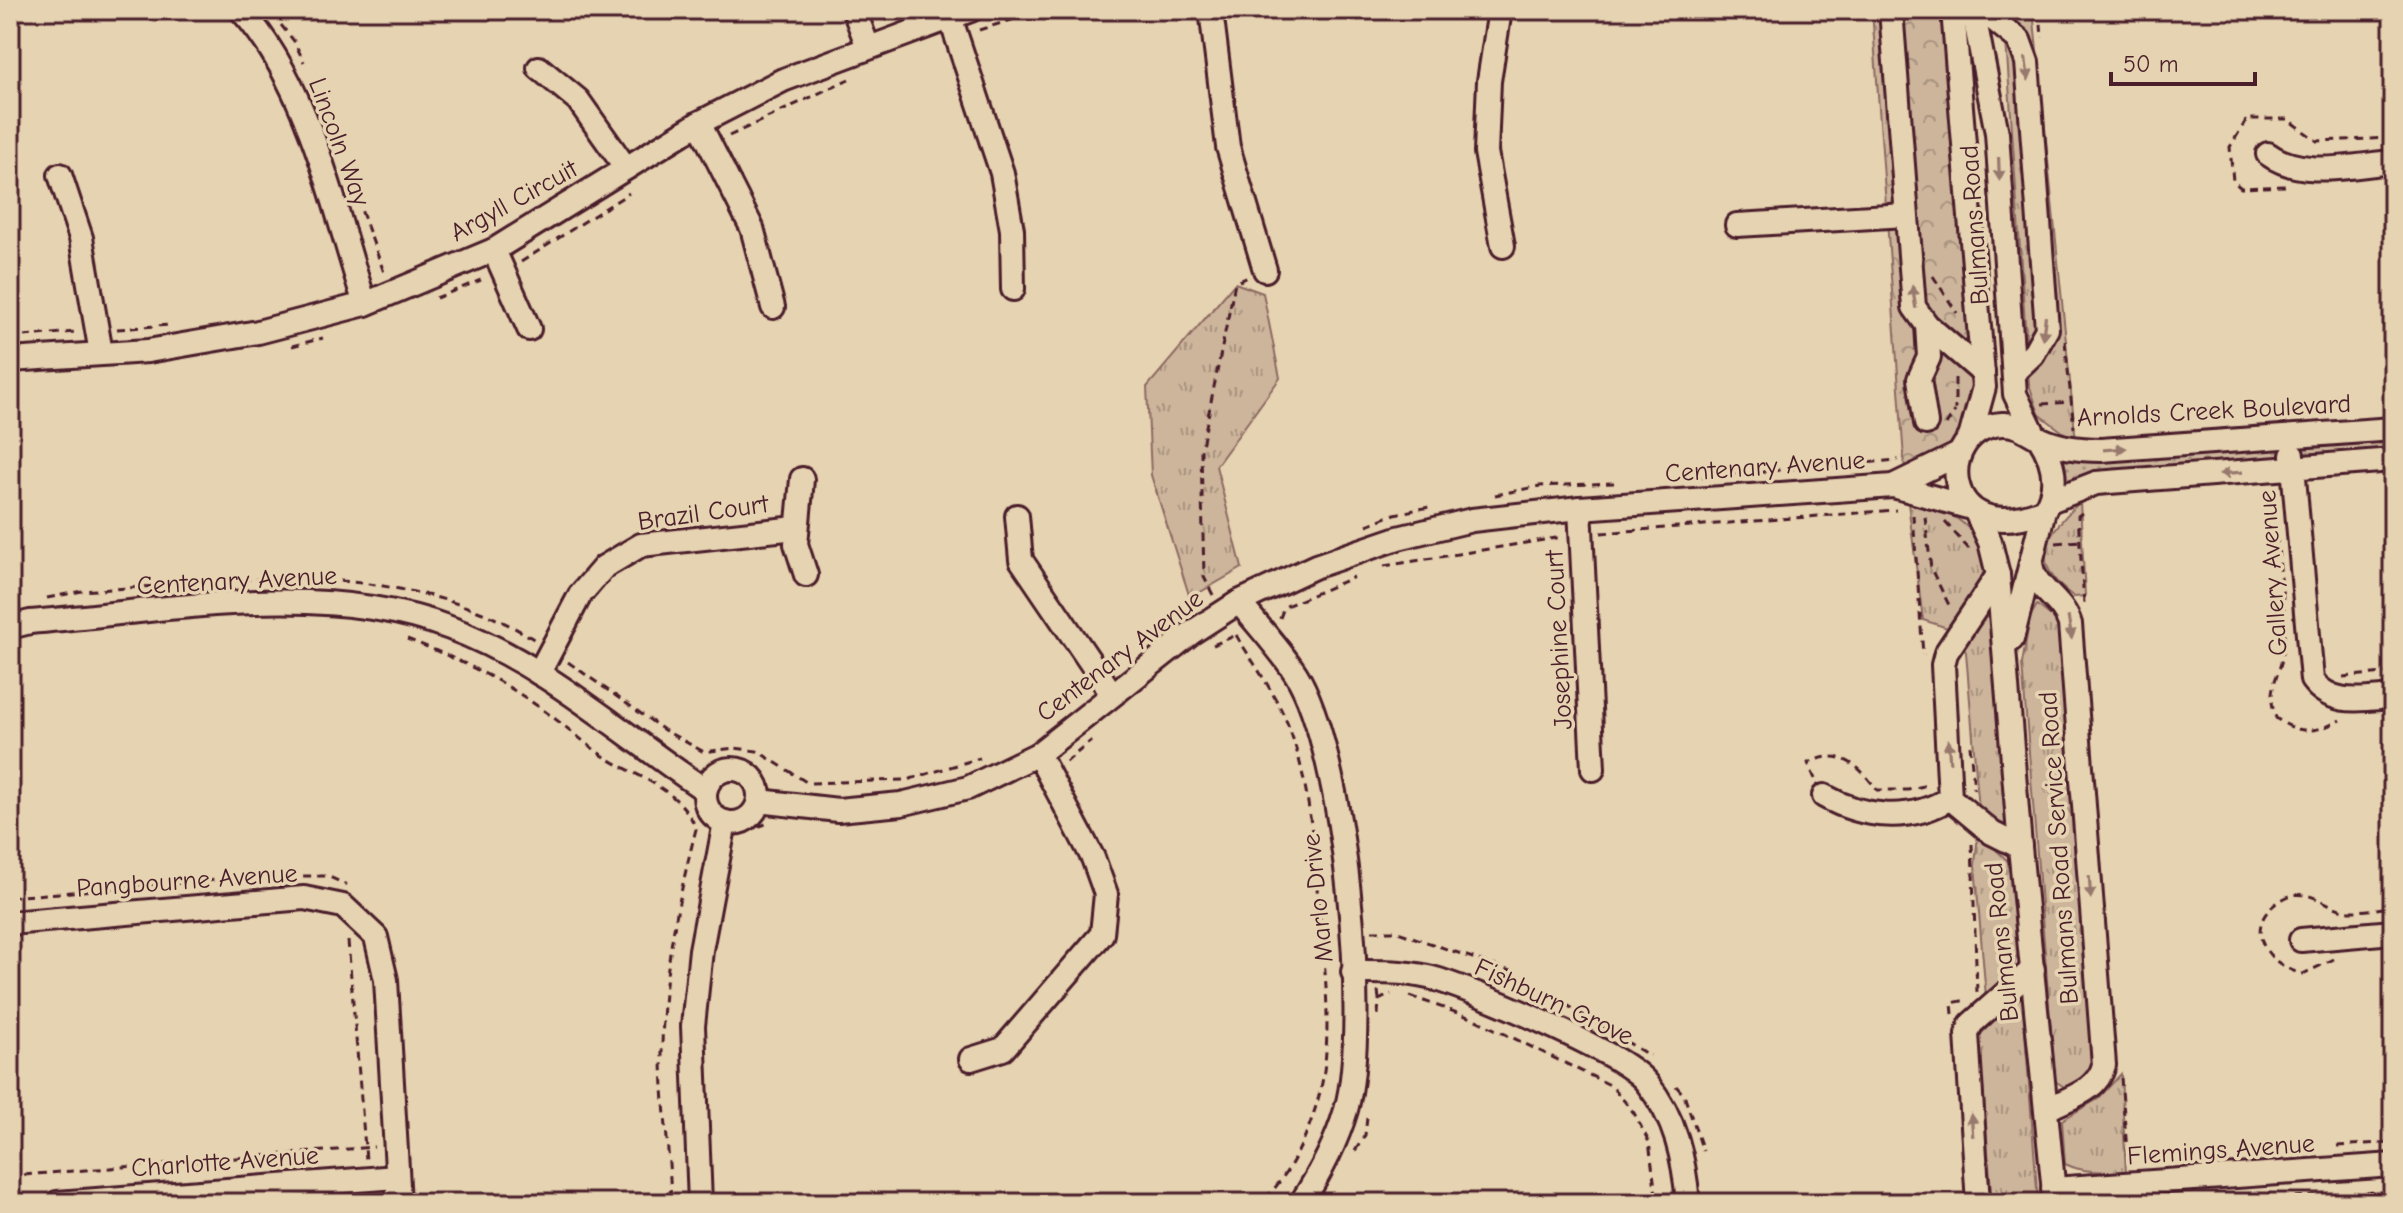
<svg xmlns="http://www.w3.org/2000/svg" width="2403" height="1213" font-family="'Comic Neue',sans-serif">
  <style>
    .grass { fill: url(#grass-tufts); stroke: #8c6a63; stroke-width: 2 }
    .park { fill: url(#park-crowns); stroke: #8c6a63; stroke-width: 2 }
    .garden { fill: url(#garden-dots); stroke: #8c6a63; stroke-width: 2 }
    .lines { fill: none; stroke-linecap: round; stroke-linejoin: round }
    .minor-casing { stroke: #4a1f2b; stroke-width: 28 }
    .path { stroke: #4a1f2b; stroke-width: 3; stroke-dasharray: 8 6; stroke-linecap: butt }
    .minor { stroke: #e6d3b1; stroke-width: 22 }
    .oneway { fill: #98796e }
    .labels { text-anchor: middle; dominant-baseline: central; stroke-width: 7; stroke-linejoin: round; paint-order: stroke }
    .street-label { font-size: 26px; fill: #4a1f2b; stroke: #e6d3b1 }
  </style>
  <defs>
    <pattern id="grass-tufts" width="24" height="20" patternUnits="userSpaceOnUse" patternTransform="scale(2)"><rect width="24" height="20" fill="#cdb59b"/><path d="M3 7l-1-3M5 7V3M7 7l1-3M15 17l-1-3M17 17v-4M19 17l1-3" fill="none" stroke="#a8937f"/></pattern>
    <pattern id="park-crowns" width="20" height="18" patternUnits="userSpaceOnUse" patternTransform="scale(2)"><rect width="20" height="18" fill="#cdb59b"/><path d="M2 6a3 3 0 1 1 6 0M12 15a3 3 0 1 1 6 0" fill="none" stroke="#a8937f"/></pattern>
    <pattern id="garden-dots" width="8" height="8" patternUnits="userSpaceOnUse" patternTransform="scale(2)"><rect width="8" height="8" fill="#cdb59b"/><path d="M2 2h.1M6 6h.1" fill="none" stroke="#a8937f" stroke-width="1.8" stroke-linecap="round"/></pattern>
  </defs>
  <rect width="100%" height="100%" fill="#e6d3b1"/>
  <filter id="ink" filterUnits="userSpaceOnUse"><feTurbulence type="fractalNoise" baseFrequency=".0125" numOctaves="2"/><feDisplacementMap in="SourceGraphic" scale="16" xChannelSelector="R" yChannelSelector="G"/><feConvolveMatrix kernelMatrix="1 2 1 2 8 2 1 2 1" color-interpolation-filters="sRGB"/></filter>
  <g filter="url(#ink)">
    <g class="grass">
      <polygon points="2004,10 2033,10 2076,442 2039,414 2029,384"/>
      <polygon points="1235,283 1263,293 1280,378 1216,466 1242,568 1190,598 1151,475 1147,387"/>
      <path d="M2080 502 2085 596 2074 597C2028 564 2043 536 2080 502Z"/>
      <path d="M1908 503C1952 512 1963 516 1989 554L2007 829 1992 823 1979 811 1966 652 1951 629 1923 620Z"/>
      <polygon points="2037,605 2056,620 2064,633 2097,1065 2080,1087 2066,1088 2055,1081 2022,664 2030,617"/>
      <polygon points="1978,833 2010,863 2019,949 2012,971 1986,997 1975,865"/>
      <polygon points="2022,992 2038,1203 1992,1203 1979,1036"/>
      <path d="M2121 1074 2126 1174C2104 1170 2085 1174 2065 1164L2062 1120 2098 1099Z"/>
    </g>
    <polygon class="park" points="1872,10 1953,10 1978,376 1969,430 1947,475 1905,473"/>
    <polygon class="garden" points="2393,437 2393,455 2058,489 2056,455 2075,461"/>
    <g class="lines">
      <defs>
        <g id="minor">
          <path d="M241 10C309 84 334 209 365 304"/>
          <polyline points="854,10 868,47"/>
          <polyline points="1211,10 1228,147 1265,270"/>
          <polyline points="1500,10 1489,81 1486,152 1503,246"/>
          <polyline points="1891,10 1914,307 1927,325 1983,373"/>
          <polyline points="1953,10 1984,387 1970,438"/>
          <polyline points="1973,10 1997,133 2015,394 2034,434"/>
          <polyline points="1982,10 2019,40 2027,62 2047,329 2033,354 2014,372"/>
          <polyline points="950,17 1002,173 1012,230 1013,289"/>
          <polyline points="539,68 578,100 626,168"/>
          <polyline points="699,123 752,228 773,307"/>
          <path d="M2268 154C2302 179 2354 165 2393 162"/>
          <polyline points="60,175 81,238 101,353"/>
          <polyline points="1737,225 1906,215"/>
          <polyline points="494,250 529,329"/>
          <polyline points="10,360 148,351 258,332 365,304 494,250 699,123 783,80 971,10"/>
          <polyline points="1926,423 1919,379 1929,357 1927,325"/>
          <path d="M2039 438C2054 461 2060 486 2044 510 1940 553 1932 428 2002 424 2018 423 2028 433 2041 439 2060 448 2081 450 2101 450L2393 429"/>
          <path d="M2292 455 2312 680C2332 707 2363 699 2393 697"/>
          <polyline points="802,479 796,544 806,575"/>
          <polyline points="1893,486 1971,508"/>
          <polyline points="2050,501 2096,483 2393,460"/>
          <polyline points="1580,508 1593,769"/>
          <polyline points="1976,512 1990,542 1998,575 2020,847 2055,1203"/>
          <polyline points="1017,516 1021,560 1112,694"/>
          <path d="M2031 564C2034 589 2063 599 2070 624L2104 1065C2097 1093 2068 1097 2046 1110"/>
          <polyline points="1998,575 1946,653 1943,665 1950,798 1992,833 2020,847"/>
          <path d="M1239 602C1258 626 1280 649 1296 674 1344 751 1371 1023 1346 1110 1336 1144 1320 1174 1301 1203"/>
          <path d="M10 627 30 622C164 611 321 579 450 628 544 663 623 735 705 790"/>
          <polyline points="2012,639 2044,510"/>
          <polyline points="539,673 580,595 604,567 641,545 796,528"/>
          <circle cx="732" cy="796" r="27"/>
          <path d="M1824 796C1863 818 1911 823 1950 798"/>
          <polyline points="759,801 838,810 901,804 968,788 1038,754 1191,633 1239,602 1316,566 1398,538 1472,520 1580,508 1893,486 1959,454"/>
          <polyline points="10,923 304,898 343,906 376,937 386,980 399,1203"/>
          <polyline points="2301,940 2393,932"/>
          <path d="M1353 972C1382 972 1411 971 1439 980 1481 994 1623 1052 1647 1083 1676 1119 1684 1158 1688 1203"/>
          <polyline points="971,1059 1003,1049 1102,934 1106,894 1093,858 1038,754"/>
          <polyline points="2053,1189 2393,1165"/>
          <polyline points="57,1203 397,1177"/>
          <polyline points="700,1203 693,1026 701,950 725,822"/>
          <polyline points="1978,1203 1967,1034 1971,1024 2033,969"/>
        </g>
      </defs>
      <use href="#minor" class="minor-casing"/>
      <g class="path">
        <polyline points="214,10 220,16"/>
        <polyline points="882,10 885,19"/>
        <polyline points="2029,10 2039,16"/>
        <polyline points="2040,10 2042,38"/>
        <polyline points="281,25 294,41 304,62"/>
        <polyline points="979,30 1044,10"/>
        <polyline points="729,136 849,79"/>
        <polyline points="352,185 385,275"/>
        <polyline points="2285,186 2241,188 2233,181 2230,147 2247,119 2287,119 2317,141 2393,138"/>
        <polyline points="521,262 629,193"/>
        <polyline points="1933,276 1957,313"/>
        <polyline points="436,298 481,280"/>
        <polyline points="117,329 169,325"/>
        <polyline points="10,337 77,332"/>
        <polyline points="2065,341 2074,428"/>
        <polyline points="292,346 323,338"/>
        <polyline points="1955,378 1955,410"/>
        <polyline points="2042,404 2070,402"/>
        <polyline points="1946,425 1955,411"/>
        <polyline points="1674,479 1898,460"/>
        <polyline points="1495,495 1540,486 1615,483"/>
        <polyline points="2082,513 2078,516 2084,603"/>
        <polyline points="1913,515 1923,655"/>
        <polyline points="1925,517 1931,569 1950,607"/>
        <polyline points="1945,522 1969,549"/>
        <polyline points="1367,525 1395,514 1429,507"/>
        <polyline points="1601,533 1896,510"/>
        <path d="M2277 535C2279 569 2288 622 2283 653 2279 681 2265 687 2276 718 2299 735 2316 733 2340 720"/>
        <polyline points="2056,543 2080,541"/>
        <polyline points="1384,566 1562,537"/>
        <path d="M242 580C338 574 453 587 535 640"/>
        <polyline points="1213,595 1204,577 1201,451 1235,283 1248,277"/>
        <polyline points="47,598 82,591 186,584"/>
        <polyline points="1280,618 1284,607 1354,577"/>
        <path d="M1236 635C1254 664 1275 693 1288 725 1311 785 1313 846 1319 910 1325 963 1333 1039 1320 1092 1309 1133 1292 1173 1261 1203"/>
        <path d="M407 639C456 658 501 679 543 710 563 724 582 741 602 755 634 776 682 789 696 829 677 904 662 977 662 1055 662 1104 670 1154 671 1203"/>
        <polyline points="1142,643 1174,619"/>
        <polyline points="1213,645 1239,634"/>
        <polyline points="568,662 664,730 704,752 734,748 757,751 808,783 907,780 980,758"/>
        <polyline points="2343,677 2393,672"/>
        <polyline points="1970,745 1974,789"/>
        <polyline points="1066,762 1091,741"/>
        <path d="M1815 779 1808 763C1839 747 1859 765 1877 790H1908L1927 785"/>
        <polyline points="745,832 768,823"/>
        <polyline points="1972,844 1977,993"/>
        <polyline points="10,897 266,876 327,876 347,885"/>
        <polyline points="1372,931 1395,931 1513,972 1650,1056"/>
        <polyline points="348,941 366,1160"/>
        <path d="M2334 959 2303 974C2264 965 2240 923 2283 899 2305 886 2323 904 2343 910 2357 913 2378 908 2393 907"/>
        <polyline points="1378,991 1379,1000"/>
        <polyline points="1410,996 1474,1019 1612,1086 1634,1113 1649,1142 1657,1203"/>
        <polyline points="1953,1014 1952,1003 1966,1000"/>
        <polyline points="1378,1015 1379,1000 1391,994"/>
        <polyline points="2121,1078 2128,1162"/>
        <polyline points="1676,1086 1684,1095 1703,1151"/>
        <polyline points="2337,1146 2393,1142"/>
        <polyline points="1355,1151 1365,1135 1367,1118"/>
        <polyline points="10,1176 374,1147"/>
        <polyline points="2197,1203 2393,1191"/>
      </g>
      <use href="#minor" class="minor"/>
    </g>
    <defs><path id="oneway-solid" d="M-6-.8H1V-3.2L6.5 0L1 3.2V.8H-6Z" transform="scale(2)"/></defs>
    <g class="oneway">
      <use href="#oneway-solid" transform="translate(2027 69) rotate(83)"/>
      <use href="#oneway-solid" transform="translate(1999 169) rotate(88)"/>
      <use href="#oneway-solid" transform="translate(1914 297) rotate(-99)"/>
      <use href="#oneway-solid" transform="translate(2044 328) rotate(97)"/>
      <use href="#oneway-solid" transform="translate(2115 449) rotate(-4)"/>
      <use href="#oneway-solid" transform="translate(2231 473) rotate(176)"/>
      <use href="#oneway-solid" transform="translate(2070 628) rotate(81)"/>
      <use href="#oneway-solid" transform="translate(1949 751) rotate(-94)"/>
      <use href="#oneway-solid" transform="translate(2090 887) rotate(86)"/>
      <use href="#oneway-solid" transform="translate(1972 1125) rotate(-94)"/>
    </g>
  </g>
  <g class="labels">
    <g class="street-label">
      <text transform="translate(339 142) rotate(70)">Lincoln Way</text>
      <text transform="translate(514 201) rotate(-29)">Argyll Circuit</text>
      <text transform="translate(1975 225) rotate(-94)">Bulmans Road</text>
      <text transform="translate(2214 411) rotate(-3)">Arnolds Creek Boulevard</text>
      <text transform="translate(1765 467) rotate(-4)">Centenary Avenue</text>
      <text transform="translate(703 513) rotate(-8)">Brazil Court</text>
      <text transform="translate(2273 573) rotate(-94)">Gallery Avenue</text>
      <text transform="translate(237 581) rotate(-3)">Centenary Avenue</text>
      <text transform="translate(1559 640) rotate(-93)">Josephine Court</text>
      <text transform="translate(1120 656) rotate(-37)">Centenary Avenue</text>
      <text transform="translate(2059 848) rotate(-94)">Bulmans Road Service Road</text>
      <text transform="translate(187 881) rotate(-4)">Pangbourne Avenue</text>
      <text transform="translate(1318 898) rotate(-96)">Marlo Drive</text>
      <text transform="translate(2002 942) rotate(-96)">Bulmans Road</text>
      <text transform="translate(1554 1002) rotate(25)">Fishburn Grove</text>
      <text transform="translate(2221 1150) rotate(-4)">Flemings Avenue</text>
      <text transform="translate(225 1162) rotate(-4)">Charlotte Avenue</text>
    </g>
  </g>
  <rect width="2403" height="1213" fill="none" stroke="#e6d3b1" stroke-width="40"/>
  <rect x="20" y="20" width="2363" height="1173" fill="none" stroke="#4a1f2b" stroke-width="3" filter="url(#ink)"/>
  <path d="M2111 72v12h144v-12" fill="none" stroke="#4a1f2b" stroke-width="4"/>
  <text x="2123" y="72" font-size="24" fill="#4a1f2b" stroke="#e6d3b1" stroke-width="6" paint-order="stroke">50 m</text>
</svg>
